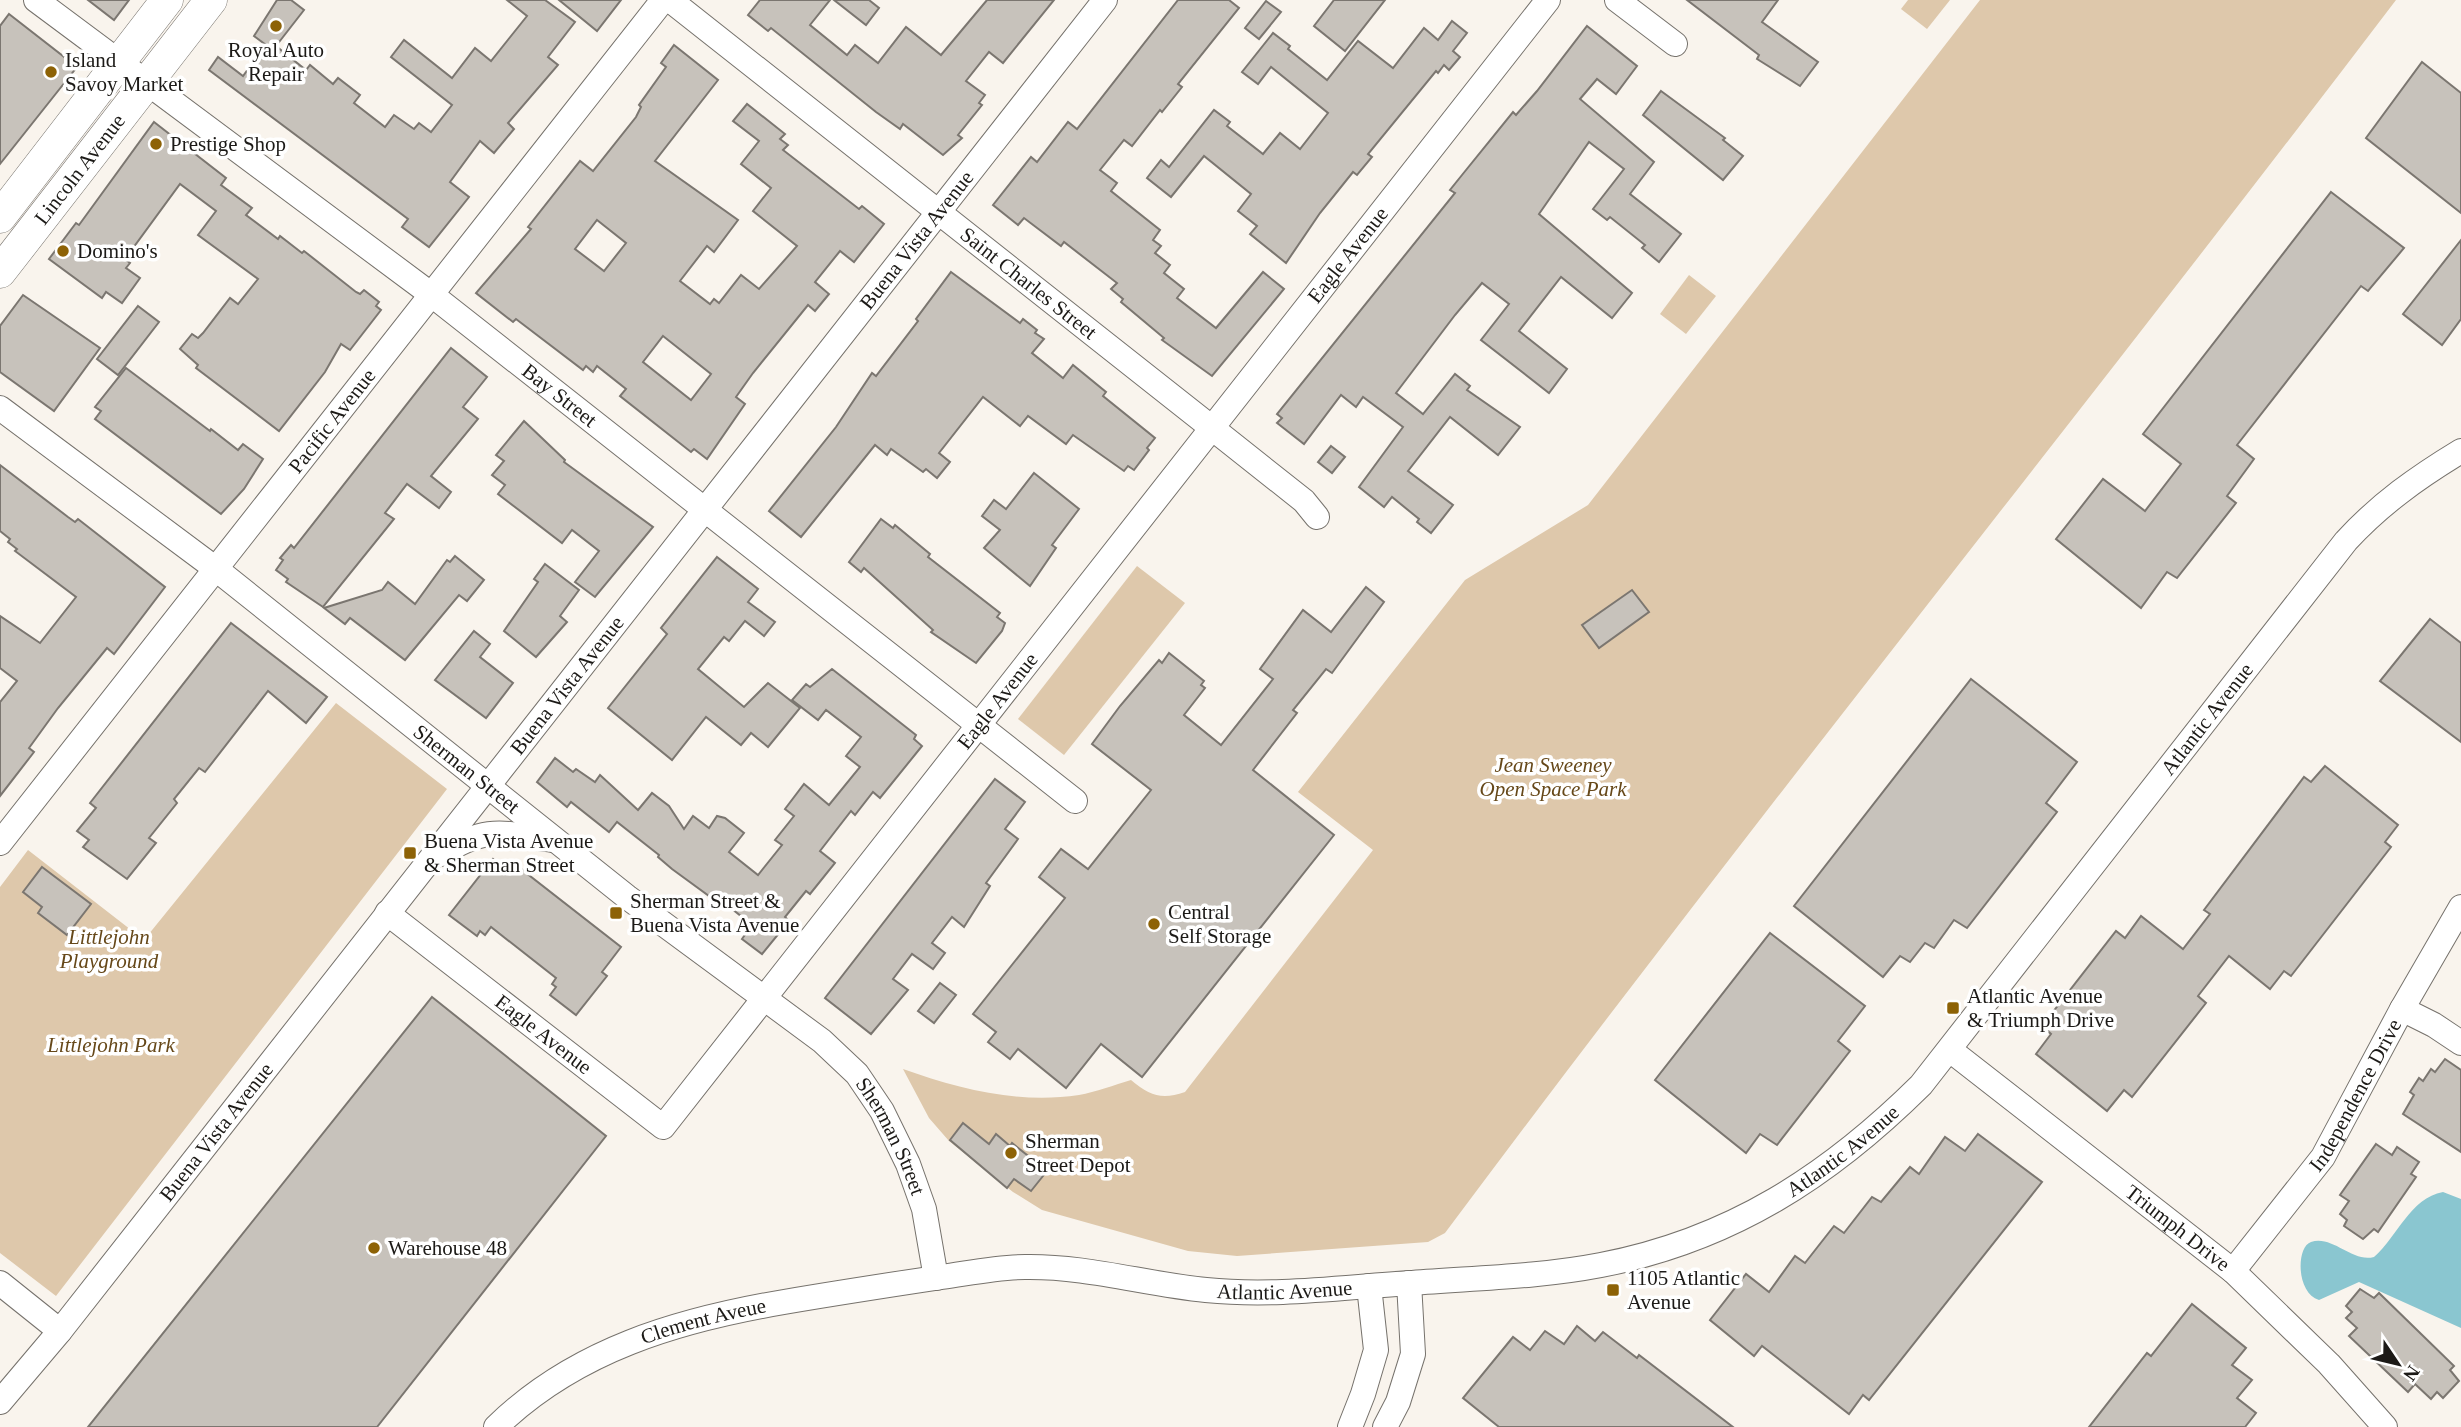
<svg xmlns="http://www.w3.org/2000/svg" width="2461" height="1427" font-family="'Times New Roman',serif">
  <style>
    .green { fill: #dec8ab }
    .water { fill: #8ac6d0 }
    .building { fill: #c7c2bb; stroke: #7b7670; stroke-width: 2; fill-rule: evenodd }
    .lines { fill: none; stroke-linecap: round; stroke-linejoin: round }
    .minor-casing { stroke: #76726c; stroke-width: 26 }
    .major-casing { stroke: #76726c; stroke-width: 33 }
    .minor { stroke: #fff; stroke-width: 24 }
    .major { stroke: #fff; stroke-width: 32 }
    .poi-dot { fill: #8d6206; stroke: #fff; stroke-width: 2.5 }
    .labels { text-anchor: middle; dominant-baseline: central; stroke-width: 7; stroke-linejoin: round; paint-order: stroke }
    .poi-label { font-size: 21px; fill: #1c1a17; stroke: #fff; text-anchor: start }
    .street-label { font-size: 21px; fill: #1c1a17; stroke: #fff }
    .park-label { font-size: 21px; font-style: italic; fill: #664819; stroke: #fff }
  </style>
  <rect width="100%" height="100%" fill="#f9f4ed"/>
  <g class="green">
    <polygon points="1908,0 1950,0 1927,29 1901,9"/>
    <path d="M1980 0H2396C2082 413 1755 817 1445 1233L1428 1242 1237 1256 1188 1251 1042 1210 1013 1192 949 1141 929 1118 903 1069C959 1089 1018 1104 1079 1095 1096 1092 1114 1085 1131 1080 1150 1096 1162 1100 1185 1092L1373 850 1298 792 1465 580 1588 505Z"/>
    <polygon points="1689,275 1716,296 1686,334 1660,314"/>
    <polygon points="1137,566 1185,603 1064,755 1018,719"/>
    <polygon points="336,703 447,789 56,1296 0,1253 0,887 28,850 144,940"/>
  </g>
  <path class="water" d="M2443 1192 2461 1199V1328L2359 1282 2319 1300C2296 1293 2296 1247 2311 1242 2333 1235 2352 1263 2374 1257 2398 1236 2410 1198 2443 1192Z"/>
  <g class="building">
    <polygon points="88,0 129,0 114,20"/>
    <polygon points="277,0 291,0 304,10 276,46 306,70 310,65 333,84 338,78 360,95 354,103 385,127 394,115 414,129 419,123 431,132 452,105 391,57 404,40 452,78 475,48 491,61 527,16 507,0 545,0 575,22 548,57 558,65 508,123 514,129 494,153 480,141 450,182 469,197 429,247 402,227 408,219 209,70 218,57 243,76 266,45 254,36"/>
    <polygon points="559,0 621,0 597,31"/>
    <polygon points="760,0 830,0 810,25 847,55 855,45 878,63 906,27 941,55 987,0 1054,0 1003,63 989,52 966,81 985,95 979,103 982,105 958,135 962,138 943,155 903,124 900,129 876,112 771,28 768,31 748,15"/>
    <polygon points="834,0 869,0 879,8 866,25"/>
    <polygon points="1178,0 1229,0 1239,8 1178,84 1182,87 1162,112 1160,110 1132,146 1124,140 1100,170 1117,183 1111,191 1160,230 1153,240 1161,246 1155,253 1170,265 1164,273 1184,289 1177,298 1216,328 1263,272 1284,289 1212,376 1162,340 1164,338 1121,302 1123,299 1111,289 1117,283 1064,242 1061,246 1024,218 1018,225 993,205 1031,157 1037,162 1068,122 1077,129"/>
    <polygon points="1334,0 1385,0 1345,51 1314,26"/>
    <polygon points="1687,0 1778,0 1762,22 1818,62 1800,86 1757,59 1759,55"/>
    <polygon points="1266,1 1281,12 1259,39 1245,28"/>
    <polygon points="9,14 77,67 0,164 0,26"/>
    <polygon points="1452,21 1467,33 1453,51 1460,57 1449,70 1444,65 1438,73 1436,71 1368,154 1372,157 1357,175 1353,172 1320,213 1286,263 1250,234 1257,226 1238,211 1251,194 1204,156 1171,197 1147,178 1161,160 1169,167 1214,110 1230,122 1227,126 1263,154 1280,133 1300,149 1328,113 1271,67 1258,84 1242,72 1273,33 1290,46 1288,49 1327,80 1358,41 1393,68 1424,28 1438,40"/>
    <polygon points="1587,26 1637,66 1616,94 1597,79 1580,99 1654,162 1630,194 1681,234 1659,262 1642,248 1645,245 1610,217 1607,220 1593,209 1624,169 1589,142 1539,214 1632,293 1612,318 1561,277 1519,331 1567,369 1549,393 1481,340 1509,304 1482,283 1455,315 1396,393 1423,414 1455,374 1470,386 1467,390 1520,427 1498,455 1450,417 1408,471 1453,505 1431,533 1417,522 1419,519 1392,497 1384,507 1359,487 1403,427 1363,397 1356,407 1341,395 1304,444 1277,423 1282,418 1277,414 1455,193 1450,190 1462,175 1513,112 1516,115 1537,91"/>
    <path d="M674 45 718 80 655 161 738 220 714 252 707 246 680 281 710 304 714 299 719 303 741 275 759 289 797 246 753 211 771 188 741 164 759 141 733 121 747 104 785 134 780 139 788 145 783 150 859 209 862 206 884 224 854 262 840 251 815 282 829 294 815 311 808 305 753 373 736 397 745 404 707 459 694 449 691 452 620 396 626 389 597 366 593 372 586 366 583 370 516 319 513 322 476 293 531 229 528 227 580 161 593 171 636 117 641 107 639 105 666 67 661 63ZM597 220 626 243 604 271 575 249ZM663 336 711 374 691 400 643 362Z"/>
    <polygon points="2422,62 2461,93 2461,213 2366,138"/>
    <polygon points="1661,91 1725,138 1723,140 1743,156 1723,180 1643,115"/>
    <polygon points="154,122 226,178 221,185 252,208 246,215 278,239 280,236 302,253 304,251 356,292 360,294 364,290 379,302 376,306 381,310 350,350 341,344 325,372 279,431 196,368 198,365 180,349 192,334 198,338 203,333 230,298 238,304 258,279 198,235 216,211 180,184 125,259 130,263 126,268 140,278 122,303 106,292 102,298 49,259 76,223 79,225"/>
    <polygon points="2331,192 2404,248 2368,291 2361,286 2237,445 2254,459 2227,496 2236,503 2177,578 2167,572 2141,608 2056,539 2103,479 2145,511 2181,464 2143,434"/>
    <polygon points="2461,240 2461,319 2442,345 2403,314"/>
    <polygon points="951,272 1020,323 1023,319 1037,330 1035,333 1044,339 1032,353 1063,378 1073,365 1106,392 1103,396 1155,438 1147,448 1149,450 1134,470 1128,466 1124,471 1073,435 1066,444 1028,416 1020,426 983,397 939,453 950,462 937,478 926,469 923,472 891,449 887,455 875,445 801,537 769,511 836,427 872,373 876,376 918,321 916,319"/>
    <polygon points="23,295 100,348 54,411 0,372 0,326"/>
    <polygon points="138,306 159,322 118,375 97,359"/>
    <polygon points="451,348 487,377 463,407 478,419 431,476 451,492 439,508 407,484 385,513 394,519 323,607 286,582 288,579 276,570 283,560 280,558 291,545 294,548"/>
    <polygon points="126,368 210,431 211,429 238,450 243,444 263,459 244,489 221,514 95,419 101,411 95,407"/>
    <polygon points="524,421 565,460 564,462 653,527 595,597 575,582 599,551 572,530 562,543 498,494 505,485 492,475 504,461 496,455"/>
    <polygon points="1331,446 1345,457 1332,473 1318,462"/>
    <polygon points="0,465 68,517 75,522 78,519 165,587 114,654 107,648 58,708 29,748 34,752 0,796 0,702 17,681 0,668 0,616 40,643 76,597 15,551 17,549 8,542 10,539 0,531"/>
    <polygon points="1034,473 1079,509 1052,545 1056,548 1030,586 984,548 1000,530 982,516 994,500 1006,509"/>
    <polygon points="881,519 893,528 895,525 930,554 928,557 1000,613 997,617 1005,623 1002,631 976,663 931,632 933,630 864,568 861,572 849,562"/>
    <polygon points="455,556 484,580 467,601 459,595 405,660 350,618 345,624 324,608 382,590 388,582 415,604 447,560 450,562"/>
    <polygon points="717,557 758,589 748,602 775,622 764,636 745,621 729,641 724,637 698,669 744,707 768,683 800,708 768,747 751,733 741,745 706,717 672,760 608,708 667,634 661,628"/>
    <polygon points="545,564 579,590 560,616 567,622 536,657 504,631 538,582 534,579"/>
    <polygon points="1366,587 1384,602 1332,673 1326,669 1293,710 1297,713 1253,770 1334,835 1142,1077 1101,1044 1066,1088 1018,1049 1010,1059 988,1042 996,1032 973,1014 1065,898 1039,877 1061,849 1088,869 1151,790 1092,744 1120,706 1159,660 1162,663 1169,653 1204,681 1201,685 1205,688 1184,715 1221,745 1273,679 1260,669 1303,610 1331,632"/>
    <polygon points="1632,590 1649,612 1599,648 1582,625"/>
    <polygon points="2430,619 2461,643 2461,742 2380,681"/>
    <polygon points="231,623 327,697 306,723 268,691 205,772 199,768 174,799 177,803 149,838 156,843 127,879 83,847 89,840 77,831 96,808 90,803"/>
    <polygon points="474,631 490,644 480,657 513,683 486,718 435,680"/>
    <polygon points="832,669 916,735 914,739 922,746 880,798 873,792 855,815 851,811 820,851 835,863 810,894 806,891 785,917 789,921 762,954 742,939 752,925 722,901 720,904 672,869 658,857 659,855 617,822 609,832 571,802 567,807 537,782 555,758 573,772 576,769 595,782 600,775 638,810 652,793 669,806 684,829 693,816 709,828 717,816 725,818 744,833 729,852 758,875 782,845 775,840 794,816 785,809 804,784 829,805 860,767 846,756 861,737 826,710 818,720 792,700 806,684 810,687"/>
    <polygon points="1971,679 2077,762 2046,803 2057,812 1967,928 1954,920 1934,948 1925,943 1910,962 1900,956 1883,977 1794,906"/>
    <polygon points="2325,766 2398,825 2385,842 2391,847 2291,976 2284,971 2270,989 2229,956 2198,996 2206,1003 2132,1097 2124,1090 2107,1111 2036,1054 2051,1034 2042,1026 2116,931 2125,938 2141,916 2183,949 2210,914 2204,910 2304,777 2311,782"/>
    <polygon points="995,779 1025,802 1005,829 1018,839 986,883 990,886 964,927 952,917 932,943 945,953 933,969 912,954 893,979 908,990 871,1034 825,998"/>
    <polygon points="493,859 506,870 512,862 621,947 602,972 607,976 576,1015 550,995 556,987 552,984 556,978 491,927 485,935 480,931 477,936 449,915"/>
    <polygon points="42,867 91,904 67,935 38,913 42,907 23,892"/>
    <polygon points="1770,933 1865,1006 1838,1041 1850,1051 1777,1145 1760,1134 1746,1153 1655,1080"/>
    <polygon points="940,983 956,995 934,1023 918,1011"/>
    <polygon points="432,997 606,1136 377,1427 88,1427"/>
    <polygon points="2445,1059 2461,1070 2461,1152 2403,1114 2414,1095 2410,1092 2419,1078 2423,1081 2431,1069 2435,1072"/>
    <polygon points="963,1123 989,1144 996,1134 1010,1146 1012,1143 1047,1171 1031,1191 1014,1179 1007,1188 950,1140"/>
    <polygon points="1978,1134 2042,1182 1869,1400 1863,1395 1849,1414 1762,1346 1754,1356 1710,1320 1746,1274 1769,1292 1795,1256 1805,1263 1834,1226 1844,1233 1872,1197 1881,1202 1910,1167 1919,1174 1945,1137 1965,1151"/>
    <polygon points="2376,1144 2392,1155 2397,1147 2419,1162 2411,1174 2416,1177 2378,1232 2374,1229 2363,1239 2344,1226 2347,1220 2340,1214 2349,1201 2340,1195"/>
    <polygon points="2360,1289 2374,1298 2379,1293 2454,1366 2450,1370 2459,1381 2443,1398 2437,1392 2431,1399 2415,1384 2408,1392 2349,1336 2357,1328 2346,1318 2352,1312 2346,1306"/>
    <polygon points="2192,1304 2246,1348 2232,1365 2252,1380 2237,1398 2256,1413 2245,1427 2089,1427 2147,1353 2151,1356"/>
    <polygon points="1577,1326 1595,1341 1603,1332 1637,1358 1639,1355 1733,1427 1499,1427 1463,1398 1513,1337 1530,1350 1545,1331 1564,1344"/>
  </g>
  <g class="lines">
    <defs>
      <g id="minor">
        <path id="s1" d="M36 0 432 295 1075 801"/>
        <path id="s2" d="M670 0 1212 428 1304 501 1317 517"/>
        <polyline points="1617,0 1675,44"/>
        <path id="s3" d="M0 408 216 569 627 897 822 1041 857 1074 882 1111 908 1164 924 1209 936 1278"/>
        <path id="s4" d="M0 843 663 0"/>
        <path d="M441 854C487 825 502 833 553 840"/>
        <path id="s5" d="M387 913 663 1127 1548 0"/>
        <polyline points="2402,1009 2434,1025 2461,1043"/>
        <path id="s6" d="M1950 1050 2233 1271 2329 1364 2385 1427"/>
        <path id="s7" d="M2233 1271 2323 1157 2402 1009 2461 907"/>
        <polyline points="0,1283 60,1331"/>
        <path id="s8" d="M0 1402 60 1331 1105 0"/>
        <path id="s9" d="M496 1427C575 1350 678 1320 784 1302 837 1293 889 1285 942 1277 970 1273 998 1267 1025 1267 1087 1266 1145 1284 1206 1290 1275 1297 1344 1287 1412 1283 1475 1278 1539 1277 1601 1265 1731 1240 1829 1176 1921 1085L2346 541C2380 504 2418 477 2461 451"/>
        <polyline points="1350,1427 1363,1394 1376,1350 1369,1286"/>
        <polyline points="1385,1427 1398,1402 1413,1354 1409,1283"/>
      </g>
      <g id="major">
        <polyline points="0,217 167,0"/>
        <path id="s10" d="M0 272 211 0"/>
      </g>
    </defs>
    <use href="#minor" class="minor-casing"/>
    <use href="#major" class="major-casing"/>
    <use href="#minor" class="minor"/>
    <use href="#major" class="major"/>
  </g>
  <g class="poi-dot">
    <circle cx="276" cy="26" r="7"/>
    <circle cx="51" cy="72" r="7"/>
    <circle cx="156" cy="144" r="7"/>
    <circle cx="63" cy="251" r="7"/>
    <rect x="403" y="846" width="14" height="14" rx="3.5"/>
    <rect x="609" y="906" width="14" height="14" rx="3.5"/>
    <circle cx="1154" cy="924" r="7"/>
    <rect x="1946" y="1001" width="14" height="14" rx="3.5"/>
    <circle cx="1011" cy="1153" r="7"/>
    <circle cx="374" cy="1248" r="7"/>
    <rect x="1606" y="1283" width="14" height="14" rx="3.5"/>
  </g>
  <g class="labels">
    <g class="poi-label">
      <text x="276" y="50" text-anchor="middle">Royal Auto<tspan x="276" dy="24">Repair</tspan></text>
      <text x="65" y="60">Island<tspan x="65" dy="24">Savoy Market</tspan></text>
      <text x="170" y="144">Prestige Shop</text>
      <text x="77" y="251">Domino's</text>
      <text x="424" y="841">Buena Vista Avenue<tspan x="424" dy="24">&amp; Sherman Street</tspan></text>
      <text x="630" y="901">Sherman Street &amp;<tspan x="630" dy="24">Buena Vista Avenue</tspan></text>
      <text x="1168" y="912">Central<tspan x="1168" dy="24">Self Storage</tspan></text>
      <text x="1967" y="996">Atlantic Avenue<tspan x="1967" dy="24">&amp; Triumph Drive</tspan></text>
      <text x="1025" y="1141">Sherman<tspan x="1025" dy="24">Street Depot</tspan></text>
      <text x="388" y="1248">Warehouse 48</text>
      <text x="1627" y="1278">1105 Atlantic<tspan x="1627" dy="24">Avenue</tspan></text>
    </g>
    <g class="street-label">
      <text stroke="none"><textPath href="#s10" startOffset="130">Lincoln Avenue</textPath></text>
      <text stroke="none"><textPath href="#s8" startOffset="1480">Buena Vista Avenue</textPath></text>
      <text stroke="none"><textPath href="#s5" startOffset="1458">Eagle Avenue</textPath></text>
      <text stroke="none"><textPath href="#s2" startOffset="457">Saint Charles Street</textPath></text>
      <text stroke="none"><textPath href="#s1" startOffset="656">Bay Street</textPath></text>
      <text stroke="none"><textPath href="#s4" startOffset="537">Pacific Avenue</textPath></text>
      <text stroke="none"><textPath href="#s8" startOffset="914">Buena Vista Avenue</textPath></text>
      <text stroke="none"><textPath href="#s5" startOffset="891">Eagle Avenue</textPath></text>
      <text stroke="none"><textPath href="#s9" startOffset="1979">Atlantic Avenue</textPath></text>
      <text stroke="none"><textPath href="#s3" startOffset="590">Sherman Street</textPath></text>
      <text stroke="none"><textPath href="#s5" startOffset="198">Eagle Avenue</textPath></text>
      <text stroke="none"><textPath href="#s7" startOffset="215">Independence Drive</textPath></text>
      <text stroke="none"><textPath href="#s8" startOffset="346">Buena Vista Avenue</textPath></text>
      <text stroke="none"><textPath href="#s3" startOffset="1157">Sherman Street</textPath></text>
      <text stroke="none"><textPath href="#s9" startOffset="1412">Atlantic Avenue</textPath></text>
      <text stroke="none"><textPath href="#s6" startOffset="289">Triumph Drive</textPath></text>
      <text stroke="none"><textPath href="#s9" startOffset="824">Atlantic Avenue</textPath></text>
      <text stroke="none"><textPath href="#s9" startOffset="236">Clement Aveue</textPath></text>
    </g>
    <g class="park-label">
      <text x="1553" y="765">Jean Sweeney<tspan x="1553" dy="24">Open Space Park</tspan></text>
      <text x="109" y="937">Littlejohn<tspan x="109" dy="24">Playground</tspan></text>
      <text x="111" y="1045">Littlejohn Park</text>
    </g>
  </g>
  <g transform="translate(2398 1364) rotate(125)" stroke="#ffffff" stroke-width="5" paint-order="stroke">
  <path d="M0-5L12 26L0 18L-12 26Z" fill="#1c1a17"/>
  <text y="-10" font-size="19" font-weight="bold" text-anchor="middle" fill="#1c1a17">N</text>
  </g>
</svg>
